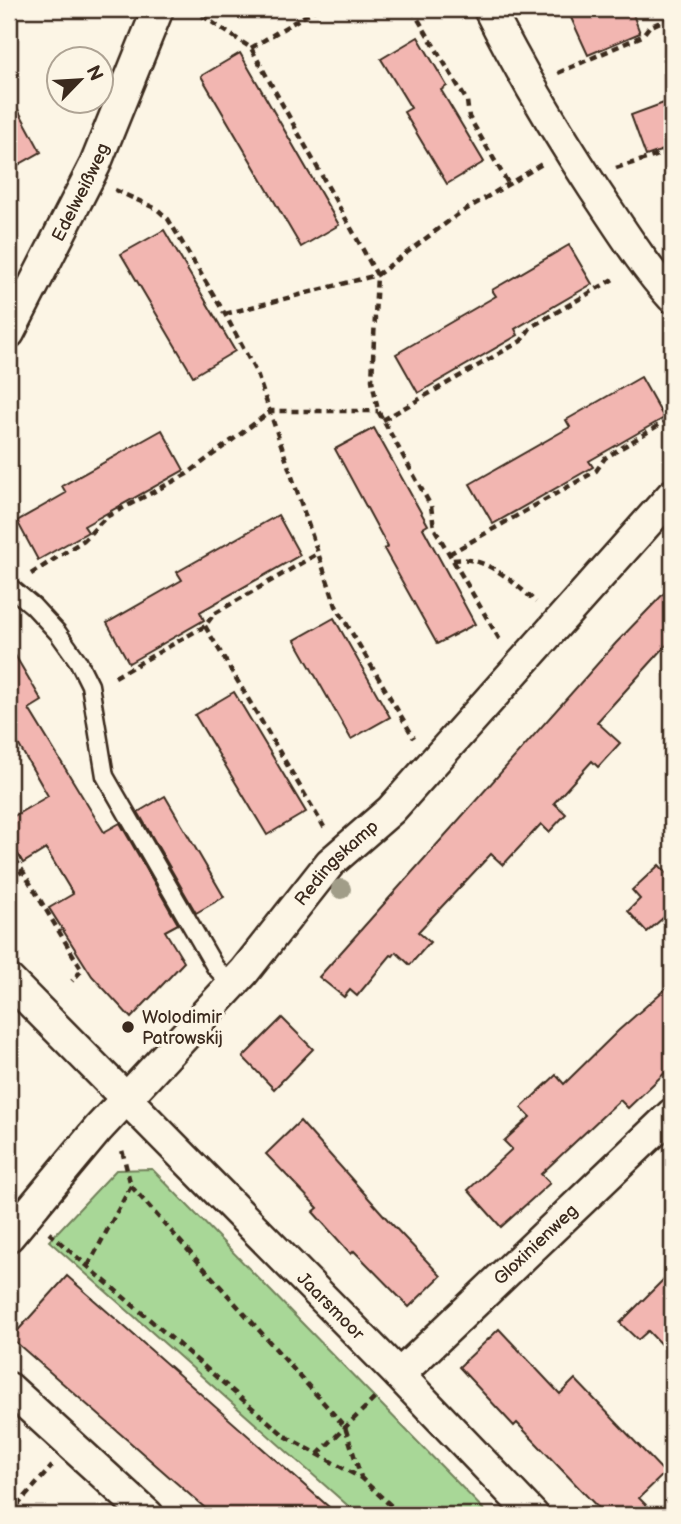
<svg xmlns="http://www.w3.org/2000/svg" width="681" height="1524" font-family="'Balsamiq Sans',sans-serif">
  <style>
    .green { fill: #a8d797; stroke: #72805a; stroke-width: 2 }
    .building { fill: #f2b6b1; stroke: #3b2a1e; stroke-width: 2 }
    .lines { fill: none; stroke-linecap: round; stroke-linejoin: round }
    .lane-casing { stroke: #3b2a1e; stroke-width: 21 }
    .street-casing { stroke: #3b2a1e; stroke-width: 35 }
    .path { stroke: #3b2a1e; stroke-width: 4.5; stroke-dasharray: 7 5; stroke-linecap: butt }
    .lane { stroke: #fcf5e5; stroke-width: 16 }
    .street { stroke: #fcf5e5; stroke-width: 30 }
    .tree { fill: #a19d88 }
    .poi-dot { fill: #3b2a1e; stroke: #fcf5e5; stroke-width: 2.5 }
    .labels { text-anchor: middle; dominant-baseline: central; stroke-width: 6; stroke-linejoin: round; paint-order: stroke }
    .street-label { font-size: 18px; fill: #3b2a1e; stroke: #fcf5e5 }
    .poi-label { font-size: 18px; fill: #3b2a1e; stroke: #fcf5e5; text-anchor: start }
  </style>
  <rect width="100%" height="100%" fill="#fcf5e5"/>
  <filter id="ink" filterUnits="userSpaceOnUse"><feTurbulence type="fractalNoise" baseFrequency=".0143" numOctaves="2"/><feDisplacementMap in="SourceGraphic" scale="14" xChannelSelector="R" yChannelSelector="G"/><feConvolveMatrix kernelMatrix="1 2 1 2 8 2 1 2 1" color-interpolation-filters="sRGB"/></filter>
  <g filter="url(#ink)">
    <polygon class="green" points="152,1169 489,1515 353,1515 355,1512 49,1241 116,1170"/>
    <g class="building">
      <polygon points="567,9 631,9 640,33 588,55"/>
      <polygon points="418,37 447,86 441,90 484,162 447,184 404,112 411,108 381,59"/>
      <polygon points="240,53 339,225 301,247 201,76"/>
      <polygon points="9,93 41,152 9,170"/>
      <polygon points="672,100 672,147 646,156 631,115"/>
      <polygon points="164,230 235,351 193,376 121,254"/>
      <polygon points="569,245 592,284 515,329 518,335 418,393 396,354 496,296 492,290"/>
      <polygon points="641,377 664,418 589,461 593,467 493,524 470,484 570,427 566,420"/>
      <polygon points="374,428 428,525 423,528 475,624 437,644 384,549 388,547 335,449"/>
      <polygon points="162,430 184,470 84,526 88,532 38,560 17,521 66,493 62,486"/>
      <polygon points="278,515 300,555 200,612 204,620 129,663 107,623 182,580 177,572"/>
      <polygon points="672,585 672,639 597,722 620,743 598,767 592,761 554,803 566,814 549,832 541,824 503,865 491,854 418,932 430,942 410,965 396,952 393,956 391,955 357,996 350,990 344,997 319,977 616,643"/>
      <polygon points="334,618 390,717 351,739 295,640"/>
      <polygon points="9,645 42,701 29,709 104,832 120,823 178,924 165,931 184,962 131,1018 92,976 49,908 73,894 46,849 23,863 9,838 9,819 48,796 9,728"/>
      <polygon points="234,692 306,812 267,835 195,715"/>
      <polygon points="165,796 224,897 196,913 138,812"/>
      <polygon points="659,865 672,879 672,910 647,932 628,911 640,899 632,890"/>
      <polygon points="672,983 672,1066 628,1108 620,1100 541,1174 550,1183 501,1227 468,1190 512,1149 504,1141 530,1117 521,1108 556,1075 564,1084 618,1031"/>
      <polygon points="282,1018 313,1049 274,1089 243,1057"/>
      <polygon points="300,1121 388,1220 441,1276 409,1307 354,1251 351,1254 313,1212 318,1208 266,1154"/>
      <polygon points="672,1271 672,1356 648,1331 638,1340 620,1323"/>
      <polygon points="67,1276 338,1515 213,1515 11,1338"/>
      <polygon points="499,1329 560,1394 575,1379 665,1473 639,1498 656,1515 605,1515 517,1423 514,1426 459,1367"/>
    </g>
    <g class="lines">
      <defs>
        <polyline id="lane" points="9,586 33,606 58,633 78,661 90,685 105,776 215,967 232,985"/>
        <g id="street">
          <path d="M489 9C520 71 556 131 594 189 619 226 642 264 672 297"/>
          <path id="s1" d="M9 333 95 165 158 9"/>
          <path id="s2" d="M9 980 399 1375 533 1515"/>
          <path id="s3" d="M9 1236 98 1129 244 972 330 863 391 810 672 495"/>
          <path id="s4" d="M399 1375 672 1114"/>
          <polyline points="9,1388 148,1515"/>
        </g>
      </defs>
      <use href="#lane" class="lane-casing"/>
      <use href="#street" class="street-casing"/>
      <g class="path">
        <polyline points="192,9 251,48 377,275 372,380 378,411 431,506 434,528 501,642"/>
        <polyline points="412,9 467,101 469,117 508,183"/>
        <polyline points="251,48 316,9"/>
        <polyline points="558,73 642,36 649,27 672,17"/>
        <polyline points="616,168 672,151"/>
        <polyline points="115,190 157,209 168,219 225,314 257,374 336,606 414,738"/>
        <polyline points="225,314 377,275 457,215 542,164"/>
        <polyline points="383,420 521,341 531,327 617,277"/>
        <polyline points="449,554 596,471 605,458 672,417"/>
        <path d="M453 560C486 555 513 582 536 602"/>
        <polyline points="31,574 84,540 106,517 187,474 271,411 378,411"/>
        <polyline points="205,626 324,827"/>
        <polyline points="115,677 205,626 214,614 317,554"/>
        <polyline points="9,848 82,970 72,981"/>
        <polyline points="9,880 23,871"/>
        <polyline points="131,1186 345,1427 361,1477"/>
        <polyline points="49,1233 285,1436 361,1478 401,1515"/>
        <polyline points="88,1266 131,1186 122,1150"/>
        <polyline points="318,1454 377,1396"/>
        <polyline points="9,1515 52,1466"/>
      </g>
      <use href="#lane" class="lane"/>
      <use href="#street" class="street"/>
    </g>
    <circle class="tree" cx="341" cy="889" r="10"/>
  </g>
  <circle class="poi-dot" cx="128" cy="1027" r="7"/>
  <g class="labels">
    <g class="street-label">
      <text stroke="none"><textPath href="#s1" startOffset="158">Edelweißweg</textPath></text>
      <text stroke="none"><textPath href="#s3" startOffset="497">Redingskamp</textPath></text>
      <text stroke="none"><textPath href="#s4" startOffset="189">Gloxinienweg</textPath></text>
      <text stroke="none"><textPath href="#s2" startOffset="458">Jaarsmoor</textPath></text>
    </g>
    <g class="poi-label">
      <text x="142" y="1017">Wolodimir<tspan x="142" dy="21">Patrowskij</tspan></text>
    </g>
  </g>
  <rect width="681" height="1524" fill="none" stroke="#fcf5e5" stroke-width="35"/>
  <rect x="18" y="18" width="646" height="1489" fill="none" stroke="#3b2a1e" stroke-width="2.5" filter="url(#ink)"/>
  <g transform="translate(80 80) rotate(65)"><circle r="33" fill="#fcf5e5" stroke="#afa495" stroke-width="2"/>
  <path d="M0-5L12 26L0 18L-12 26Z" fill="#3b2a1e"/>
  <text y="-10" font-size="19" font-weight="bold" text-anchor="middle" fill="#3b2a1e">N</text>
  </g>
</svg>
